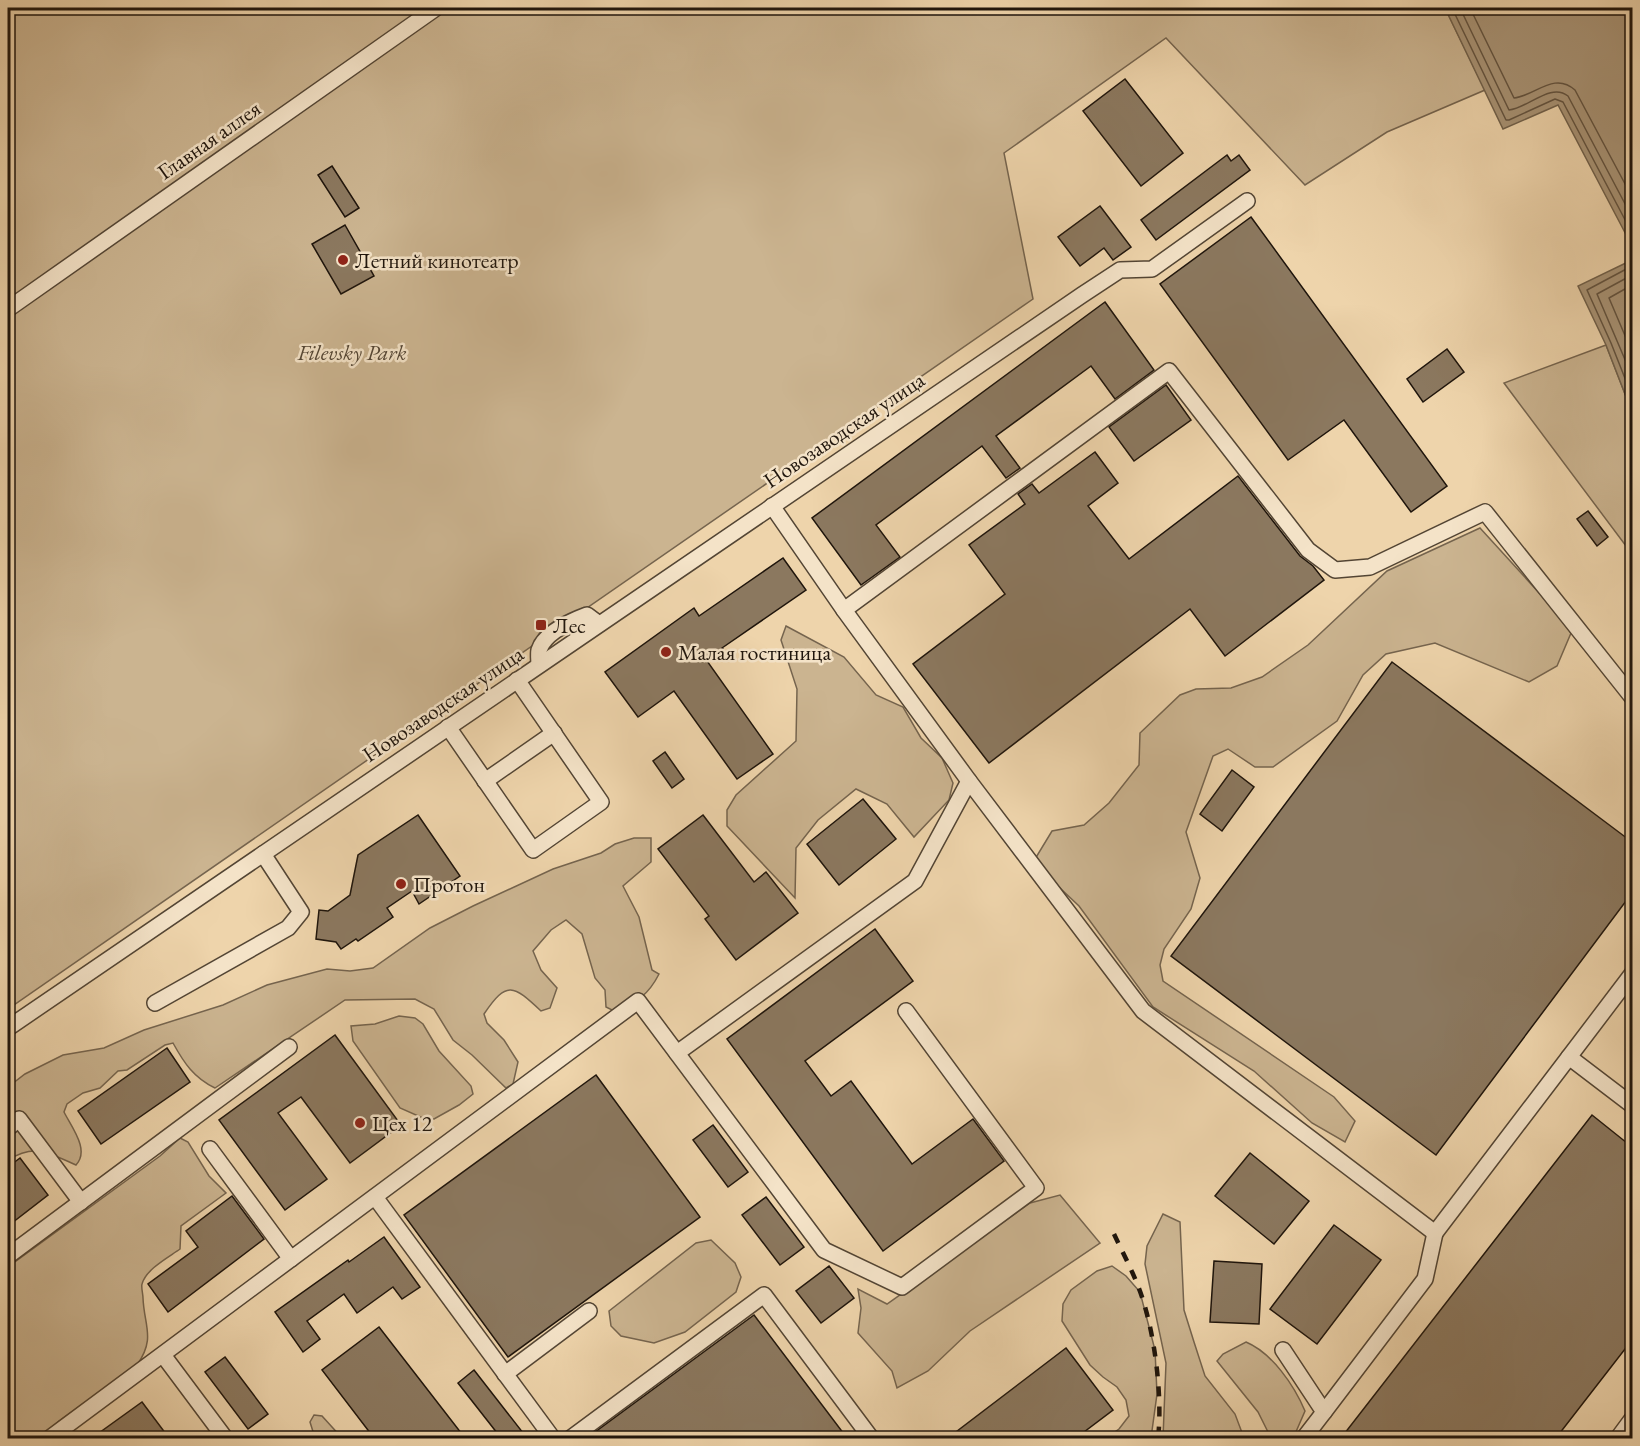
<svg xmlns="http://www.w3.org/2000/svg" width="1640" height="1446" font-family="'EB Garamond',serif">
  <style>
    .green { fill: #cbb490; stroke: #75644e; stroke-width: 1.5 }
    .water { fill: #a89375; stroke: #71614b; stroke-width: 1.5 }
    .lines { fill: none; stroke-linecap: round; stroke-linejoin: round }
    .shore { stroke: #645440; stroke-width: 1.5 }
    .building { fill: #8b785f; stroke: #1f150c; stroke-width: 1.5 }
    .minor-casing { stroke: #534534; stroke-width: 18 }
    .minor { stroke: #f4e3c8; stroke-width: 15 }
    .rail { stroke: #1f150c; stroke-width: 4.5; stroke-dasharray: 10 10; stroke-linecap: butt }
    .poi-dot { fill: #8f2418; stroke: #f4e3c8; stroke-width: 2 }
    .labels { text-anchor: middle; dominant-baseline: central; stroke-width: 5; stroke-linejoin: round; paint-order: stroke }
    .street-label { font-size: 22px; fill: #1f150c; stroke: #f4e3c8 }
    .poi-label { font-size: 22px; fill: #1f150c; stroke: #f4e3c8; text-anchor: start }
    .park-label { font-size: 22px; font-style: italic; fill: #534534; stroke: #f4e3c8 }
  </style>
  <rect width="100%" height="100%" fill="#eed4ab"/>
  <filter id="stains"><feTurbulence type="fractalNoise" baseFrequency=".00333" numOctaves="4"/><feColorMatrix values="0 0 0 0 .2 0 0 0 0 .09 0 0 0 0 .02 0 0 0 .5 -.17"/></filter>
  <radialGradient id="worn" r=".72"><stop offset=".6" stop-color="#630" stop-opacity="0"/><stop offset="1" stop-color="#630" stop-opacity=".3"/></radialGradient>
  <g class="green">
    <polygon points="8,8 1445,8 1485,90 1387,132 1305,185 1166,38 1004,153 1033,299 8,1009"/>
    <polygon points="1606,345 1632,412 1632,554 1504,383"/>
    <polygon points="1480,528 1562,618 1571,633 1557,666 1529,682 1435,643 1386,654 1363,675 1337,721 1273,767 1255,767 1228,749 1213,756 1186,832 1200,878 1191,909 1164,949 1160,965 1163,981 1334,1097 1355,1121 1345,1142 1312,1123 1254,1071 1153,1007 1079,906 1043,872 1035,859 1052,831 1084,825 1109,803 1139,765 1140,733 1180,695 1196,689 1231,688 1262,677 1308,645 1387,571"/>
    <polygon points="786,626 844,657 876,695 903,707 921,738 942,758 953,783 949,800 914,837 887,804 856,789 818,820 796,848 795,898 727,826 727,810 736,795 796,741 797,689 781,640"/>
    <path d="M634 838H651V862L623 886 639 917 652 970 659 974C649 994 636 1004 614 1011L606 1007 605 990 595 978 582 934 566 920 551 930 533 951 541 970 557 988 550 1008 541 1011C513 985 507 980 484 1014L487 1023 504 1040 518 1062 513 1084 506 1088 472 1055 453 1040 434 1009 415 999 345 1000 215 1088C194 1078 184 1063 173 1043L165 1045 127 1070 118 1071 100 1088 83 1093 67 1104 64 1112C72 1128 90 1150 76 1165 49 1153 35 1143 8 1160V1087L25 1074 63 1055 104 1048 144 1030 223 1005 267 985 327 969 350 971 373 968 430 928 473 906 553 869 601 853 615 844Z"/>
    <polygon points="399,1016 415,1018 423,1024 439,1051 471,1086 473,1094 459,1105 434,1119 425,1119 400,1108 353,1041 351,1026 375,1024"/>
    <path d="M180 1138 188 1142 209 1176 226 1193 181 1226 180 1249C169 1257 146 1269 142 1284 141 1287 143 1294 143 1298 144 1326 156 1338 137 1365L59 1421 40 1438H8V1267L160 1156Z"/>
    <polygon points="1060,1195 1100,1243 970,1331 928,1371 897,1388 892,1371 858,1333 861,1308 858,1289 887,1304 1030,1203"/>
    <polygon points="1163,1214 1180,1222 1184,1310 1194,1342 1205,1376 1235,1414 1244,1438 1163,1438 1166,1363 1145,1264 1147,1246"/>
    <polygon points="711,1240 735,1263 741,1277 736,1292 685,1332 654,1343 621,1336 611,1326 609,1311 696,1243"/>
    <polygon points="1112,1266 1126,1276 1140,1292 1155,1350 1157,1394 1151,1438 1106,1438 1119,1429 1129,1416 1126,1400 1117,1387 1103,1377 1090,1365 1062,1321 1063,1304 1071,1290 1097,1271"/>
    <path d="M1246 1342C1272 1353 1294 1385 1305 1411L1295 1434 1271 1438 1258 1412 1217 1361 1223 1354Z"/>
    <polygon points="314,1415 322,1416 342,1438 315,1438 310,1422"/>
  </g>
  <g class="water">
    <polygon points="1445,8 1632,8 1632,246 1558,105 1503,129"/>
    <polygon points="1632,260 1632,412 1606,345 1578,286"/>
  </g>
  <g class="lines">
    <g class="shore">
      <polyline points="1452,8 1506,120 1509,120 1555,99 1563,102 1632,233"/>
      <path d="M1460 8 1509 110C1528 108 1551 82 1568 96L1632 217"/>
      <path d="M1470 8 1514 98C1535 96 1554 71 1575 90L1632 197"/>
      <polyline points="1632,266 1587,290 1611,343 1632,396"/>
      <polyline points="1632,275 1597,294 1632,376"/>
      <polyline points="1632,285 1609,298 1632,352"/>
    </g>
  </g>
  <g class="building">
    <polygon points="1125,79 1183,153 1141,186 1083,111"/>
    <polygon points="1227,155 1231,161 1239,155 1250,170 1156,240 1141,220"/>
    <polygon points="332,166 359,208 345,217 318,175"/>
    <polygon points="1100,206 1131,247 1113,260 1104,248 1080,266 1058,237"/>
    <polygon points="1251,217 1447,486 1411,512 1344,420 1288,460 1160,284"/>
    <polygon points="345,225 374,276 341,294 312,244"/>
    <polygon points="1105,302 1154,370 1115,399 1091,366 996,436 1020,468 1006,478 982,446 876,525 900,557 861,585 812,518"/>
    <polygon points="1447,349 1464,372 1423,402 1407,379"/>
    <polygon points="1166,385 1191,420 1134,461 1109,427"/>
    <polygon points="1095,452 1118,483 1088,506 1129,559 1238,476 1300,556 1313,566 1324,580 1225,656 1190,609 989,763 913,664 1005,594 969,545 1025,504 1018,494 1032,484 1039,493"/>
    <polygon points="1588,511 1608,537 1597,546 1577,519"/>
    <polygon points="783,558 806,590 722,648 723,649 707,661 773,754 737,779 674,691 638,717 605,672 694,608 699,616"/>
    <polygon points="1392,662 1632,842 1632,893 1436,1155 1171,956"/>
    <polygon points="665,752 684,779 672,788 653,761"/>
    <polygon points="1232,770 1254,787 1222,831 1200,814"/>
    <polygon points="863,799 896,839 839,885 807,844"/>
    <polygon points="418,815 460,876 419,904 412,891 387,908 393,917 358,941 356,939 341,949 336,942 316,939 319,910 328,911 350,895 358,855"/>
    <polygon points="703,815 754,882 766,872 798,913 736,960 705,919 709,916 658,849"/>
    <polygon points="875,929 913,981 805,1061 831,1096 851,1081 912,1164 973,1119 1004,1161 883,1251 727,1039"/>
    <polygon points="335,1035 401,1125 350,1163 301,1097 278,1113 327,1179 285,1210 219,1120"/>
    <polygon points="167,1048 190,1082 101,1144 78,1111"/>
    <polygon points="596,1075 700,1217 508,1357 404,1215"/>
    <polygon points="1592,1115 1632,1147 1632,1340 1556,1438 1341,1438"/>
    <polygon points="713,1125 748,1172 728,1187 693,1140"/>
    <polygon points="1250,1153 1309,1201 1274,1244 1215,1196"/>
    <polygon points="20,1158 48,1195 8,1226 8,1167"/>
    <polygon points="232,1196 264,1239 168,1312 148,1284 198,1247 186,1231"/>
    <polygon points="766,1197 804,1247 780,1265 742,1215"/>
    <polygon points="1334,1225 1381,1260 1317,1344 1270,1309"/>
    <polygon points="384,1237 420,1287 402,1299 393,1287 357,1313 344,1294 307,1321 320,1339 303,1352 275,1312 348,1260 349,1262"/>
    <polygon points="1214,1261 1262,1264 1259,1324 1210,1322"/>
    <polygon points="829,1266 854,1298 821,1323 796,1291"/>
    <polygon points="754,1315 847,1438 587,1438"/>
    <polygon points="379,1327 465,1438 374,1438 322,1370"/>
    <polygon points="1066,1348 1113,1410 1076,1438 948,1438"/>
    <polygon points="225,1357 268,1414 248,1429 205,1372"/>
    <polygon points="474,1370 527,1438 501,1438 458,1383"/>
    <polygon points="142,1402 169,1438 92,1438"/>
  </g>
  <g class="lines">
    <defs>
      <g id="minor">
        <polyline points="8,309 436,8"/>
        <polyline points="772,506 844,610 969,781 1143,1011 1435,1233 1569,1057 1632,1105"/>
        <polyline points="844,610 1169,371 1308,550 1335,570 1370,567 1485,512 1632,697"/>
        <path d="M539 665C539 661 538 654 539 650 545 632 571 621 587 615L599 624"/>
        <polyline points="448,727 533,850 601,802 517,680"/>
        <polyline points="485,781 554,733"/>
        <polyline points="155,1003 288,928 301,912 263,854"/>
        <polyline points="8,1028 1082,295 1120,270 1152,269 1247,201"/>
        <polyline points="677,1053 915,881 969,781"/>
        <polyline points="1569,1057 1632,974"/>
        <polyline points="8,1128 19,1119 81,1202"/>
        <polyline points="210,1149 291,1259"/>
        <polyline points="375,1197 551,1436"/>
        <polyline points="8,1256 289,1047"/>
        <polyline points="1283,1350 1324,1412 1304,1438"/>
        <polyline points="163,1355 225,1438"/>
        <polyline points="505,1374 589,1311"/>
        <polyline points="1324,1412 1425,1279 1435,1233"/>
        <polyline points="50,1438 638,1001 824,1250 902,1287 1036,1188 906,1011"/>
        <polyline points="571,1438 764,1295 871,1438"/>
        <polyline points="1618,1438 1632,1419"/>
      </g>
    </defs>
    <use href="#minor" class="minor-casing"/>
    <use href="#minor" class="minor"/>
    <path class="rail" d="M1114 1234C1122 1251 1131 1268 1138 1286 1154 1326 1163 1395 1158 1438"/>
  </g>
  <g class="poi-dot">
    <circle cx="343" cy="260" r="6"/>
    <rect x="535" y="619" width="12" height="12" rx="3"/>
    <circle cx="666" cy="652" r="6"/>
    <circle cx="401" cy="884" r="6"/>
    <circle cx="360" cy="1123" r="6"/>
  </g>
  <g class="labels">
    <g class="street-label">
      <text transform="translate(209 140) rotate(-35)">Главная аллея</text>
      <text transform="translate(844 430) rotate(-34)">Новозаводская улица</text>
      <text transform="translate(443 704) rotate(-34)">Новозаводская улица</text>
    </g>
    <g class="poi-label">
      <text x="355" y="260">Летний кинотеатр</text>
      <text x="553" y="625">Лес</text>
      <text x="678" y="652">Малая гостиница</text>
      <text x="413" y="884">Протон</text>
      <text x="372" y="1123">Цех 12</text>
    </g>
    <g class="park-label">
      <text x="352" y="352">Filevsky Park</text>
    </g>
  </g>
  <rect width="1640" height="1446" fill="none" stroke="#eed4ab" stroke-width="30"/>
  <rect x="9" y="9" width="1622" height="1428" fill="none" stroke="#1f150c" stroke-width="3"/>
  <rect x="15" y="15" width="1610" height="1416" fill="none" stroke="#1f150c" stroke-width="1.5"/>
  <rect width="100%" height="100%" filter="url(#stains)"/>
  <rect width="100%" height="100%" fill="url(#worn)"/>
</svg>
